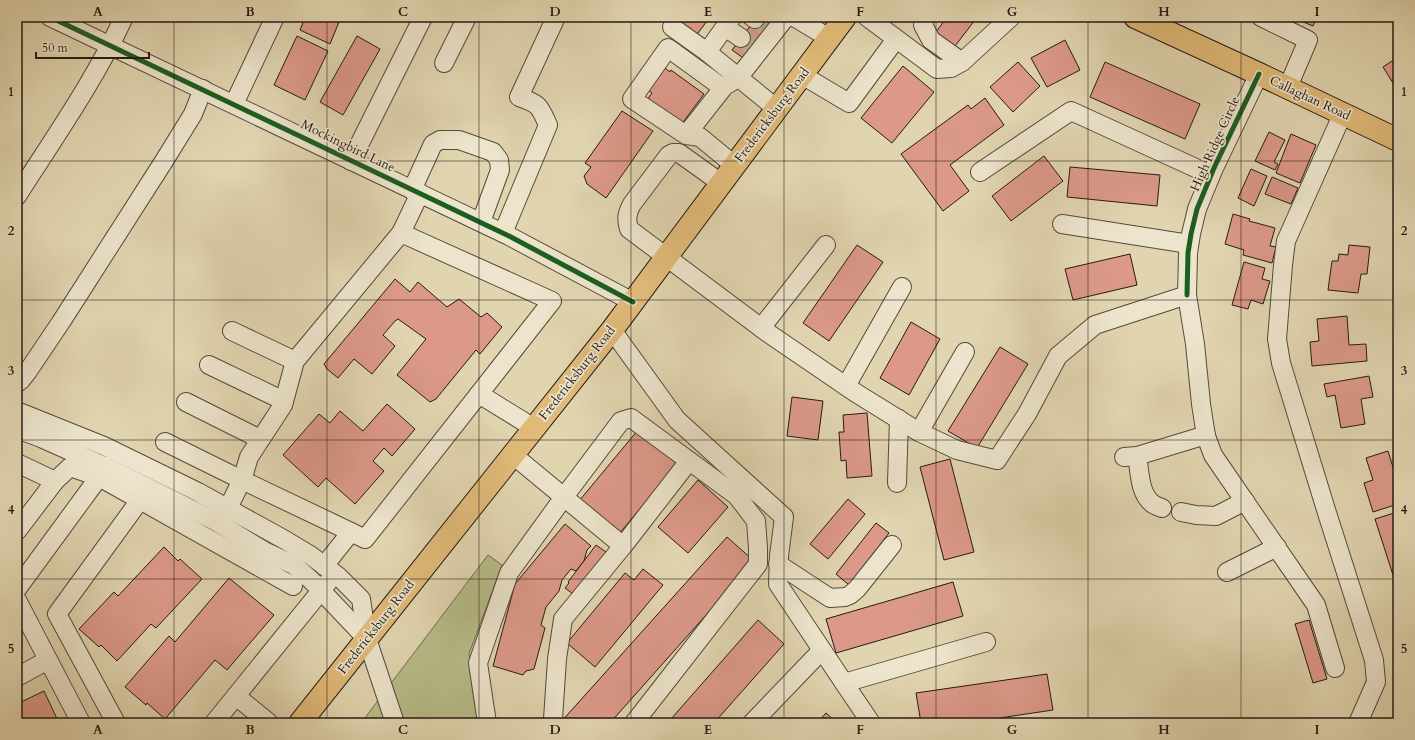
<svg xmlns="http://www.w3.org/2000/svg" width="1415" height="740" font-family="Cardo,serif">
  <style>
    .green { fill: #b6bc88; stroke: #6e6b4e }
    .building { fill: #dc9989; stroke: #251a14 }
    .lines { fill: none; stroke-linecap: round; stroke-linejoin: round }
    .minor-tunnel { stroke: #bbb091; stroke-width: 18; stroke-dasharray: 18 9; stroke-linecap: butt }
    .minor-casing { stroke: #54493b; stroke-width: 20 }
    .major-casing { stroke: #251a14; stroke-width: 24 }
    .minor { stroke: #ece4cc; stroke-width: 18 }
    .major { stroke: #e0ba78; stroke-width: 22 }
    .cycleway-casing { stroke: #ece4cc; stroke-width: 8 }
    .cycleway { stroke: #1b5e20; stroke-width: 5 }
    .grid { fill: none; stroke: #251a14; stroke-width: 1; stroke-opacity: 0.55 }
    .labels { text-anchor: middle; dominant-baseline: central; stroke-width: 3.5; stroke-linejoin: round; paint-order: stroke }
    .street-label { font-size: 13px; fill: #251a14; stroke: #ece4cc }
    .neatline { fill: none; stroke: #251a14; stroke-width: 1.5 }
    .grid-label { font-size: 13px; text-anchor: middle; font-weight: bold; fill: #251a14 }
  </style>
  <rect width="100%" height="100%" fill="#e1d5b0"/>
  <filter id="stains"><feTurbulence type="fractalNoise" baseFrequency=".005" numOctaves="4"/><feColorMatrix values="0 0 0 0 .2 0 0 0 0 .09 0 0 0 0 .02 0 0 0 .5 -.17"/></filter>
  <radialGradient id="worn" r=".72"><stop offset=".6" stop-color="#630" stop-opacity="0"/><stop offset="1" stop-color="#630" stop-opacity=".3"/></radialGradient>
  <polygon class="green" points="488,555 502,565 469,654 479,723 361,723"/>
  <g class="building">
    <polygon points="305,17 341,17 330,44 300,30"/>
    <polygon points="669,17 710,17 695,37"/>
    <polygon points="757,17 778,17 746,60 732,50"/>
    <polygon points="947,17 971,17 975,20 952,50 933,36"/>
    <polygon points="1291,17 1317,17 1313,26"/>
    <polygon points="297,36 328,51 305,100 274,85"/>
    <polygon points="357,36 380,49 343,115 320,102"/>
    <polygon points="1065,40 1080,70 1047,87 1031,58"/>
    <polygon points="1398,57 1398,91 1383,67"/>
    <polygon points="1018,62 1040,86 1013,112 990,87"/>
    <polygon points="1105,62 1200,104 1185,139 1090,97"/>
    <polygon points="661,65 670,72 671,70 704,94 681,125 647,100 652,93 645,88"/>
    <polygon points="903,66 934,92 892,143 861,118"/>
    <polygon points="985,98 1004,125 950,165 969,191 943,211 901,154 968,105 971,109"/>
    <polygon points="622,111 653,131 606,198 587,184 584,176 591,167 585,163"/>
    <polygon points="1269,132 1285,140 1274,162 1278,164 1275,170 1255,161"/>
    <polygon points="1291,134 1316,145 1300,183 1276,173"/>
    <polygon points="1044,156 1063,181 1011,221 992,196"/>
    <polygon points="1070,167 1160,175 1157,206 1067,197"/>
    <polygon points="1251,169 1267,176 1254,206 1238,198"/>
    <polygon points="1272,177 1298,188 1291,204 1265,194"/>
    <polygon points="1233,214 1250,219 1249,221 1275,228 1270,246 1276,247 1272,263 1243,255 1244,250 1225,244"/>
    <polygon points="857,245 883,262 829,341 803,323"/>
    <polygon points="1349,245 1370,247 1367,274 1361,274 1358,293 1328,290 1332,261 1338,261 1339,254 1348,255"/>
    <polygon points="1130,254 1137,285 1073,300 1065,269"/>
    <polygon points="1244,262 1265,268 1262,279 1270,281 1263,304 1251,300 1248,309 1232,305"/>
    <polygon points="395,279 410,292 418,282 447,307 459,299 481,317 487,313 502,327 480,354 476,350 436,399 430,402 397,375 426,339 398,319 395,321 383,335 395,346 372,374 354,359 338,378 327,369 324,364"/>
    <polygon points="1347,316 1349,345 1366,344 1367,361 1312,366 1310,342 1319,341 1317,319"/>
    <polygon points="911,322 940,339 909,395 880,378"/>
    <polygon points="1000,347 1028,364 977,448 948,431"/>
    <polygon points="1369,376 1373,397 1361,399 1365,424 1341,428 1335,395 1327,397 1324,384"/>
    <polygon points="792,397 823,401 818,440 787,436"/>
    <polygon points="387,404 415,429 392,456 384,448 373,461 384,471 355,504 326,478 318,487 283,455 319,414 330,423 340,411 363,431"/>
    <polygon points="867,413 872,476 847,478 846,460 841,461 839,432 844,432 843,415"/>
    <polygon points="638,430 677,464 619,534 579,501"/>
    <polygon points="1388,451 1398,483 1398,504 1373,512 1364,483 1373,480 1366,458"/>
    <polygon points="950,459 974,552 944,560 920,467"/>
    <polygon points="698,480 728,507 688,553 658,527"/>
    <polygon points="848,499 865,514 828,559 810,544"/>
    <polygon points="1394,513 1398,527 1398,573 1393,575 1375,519"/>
    <polygon points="876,523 889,533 849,585 836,574"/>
    <polygon points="565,524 591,546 587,550 584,561 576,571 571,569 562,580 559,591 546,607 541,625 545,628 534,669 526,671 523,675 493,666 515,584"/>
    <polygon points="727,537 754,561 610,723 560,723"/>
    <polygon points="596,545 606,552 573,594 565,588 569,583 568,582"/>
    <polygon points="164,547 178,561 180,559 202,579 156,628 151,624 117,661 101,645 99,647 79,629 114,592 118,596"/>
    <polygon points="643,569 663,585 595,667 567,643 625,573 634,580"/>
    <polygon points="229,578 274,615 227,670 215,660 165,719 147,703 146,705 125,687 169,636 175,642"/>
    <polygon points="953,582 963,616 836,653 826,619"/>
    <polygon points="758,620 784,644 714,723 676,723 671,719"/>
    <polygon points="1309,620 1327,679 1313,683 1295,624"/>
    <polygon points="1047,674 1053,710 966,723 921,723 916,693"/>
    <polygon points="44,691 59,723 17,723 17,704"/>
    <polygon points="1398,712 1398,723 1393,723"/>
    <polygon points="826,713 837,723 817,723"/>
  </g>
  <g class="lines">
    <g class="minor-tunnel">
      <polyline points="755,19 769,29"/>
      <polyline points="741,38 754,49"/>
    </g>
    <defs>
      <g id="minor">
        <polyline points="50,17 509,236 633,302"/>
        <polyline points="732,17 707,52 777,109"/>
        <polyline points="752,17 755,19"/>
        <polyline points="794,17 829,38"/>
        <polyline points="867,17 937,69 951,68 962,62 1011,17"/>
        <polyline points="925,17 923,25 931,40 962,62"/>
        <polyline points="1261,17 1308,40 1288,87"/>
        <polyline points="672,27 707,52"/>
        <polyline points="725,27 741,38"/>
        <polyline points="444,63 467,17"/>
        <polyline points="1259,74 1214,168 1197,209 1191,234 1188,253 1187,295 1195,344 1201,404 1206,436 1213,455 1316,605 1335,668"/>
        <polyline points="802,75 849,103 896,39"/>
        <polyline points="728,84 738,78 786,17"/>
        <polyline points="234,104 275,17"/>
        <polyline points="1343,113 1286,241 1283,265 1277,339 1281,363 1327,513 1374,660 1376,682 1358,723"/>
        <polyline points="686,135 632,99 668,48 723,88 686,135 700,137 734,165"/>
        <polyline points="351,161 423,17"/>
        <polyline points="980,172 1071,111 1211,175"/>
        <path d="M721 183 679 153H673L669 155 632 204C627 213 626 219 629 229L768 333 856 393 919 432 957 450 997 460 1027 414 1058 356 1095 325 1187 295"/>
        <polyline points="412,190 433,144 440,140 459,140 493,152 499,160 500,170 481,222"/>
        <path d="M17 196C54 138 95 80 124 17"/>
        <polyline points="1062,224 1189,244"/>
        <polyline points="401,233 420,193"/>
        <path d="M503 233 548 125C539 105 539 104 519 97L556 17"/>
        <polyline points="761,328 826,245"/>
        <polyline points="612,330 677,420 784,517 779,556 778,584 844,683 986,642"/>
        <polyline points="232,331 295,361"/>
        <polyline points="209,365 284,401"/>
        <polyline points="17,383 21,380 28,371 61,322 164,161 193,114 203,89"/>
        <polyline points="846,386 902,287"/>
        <polyline points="479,394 534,428"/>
        <polyline points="186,402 260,439"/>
        <polyline points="17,411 104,446 198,492 285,540 310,555 339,577 361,599 367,639 395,723"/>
        <polyline points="17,429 41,438 113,470 215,521 266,552 294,565 312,581 367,639"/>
        <polyline points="919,432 965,352"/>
        <polyline points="165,442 242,480 249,457 283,405 295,361 401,233 552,301 365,539 351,532 324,566"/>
        <polyline points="513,455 623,546 689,461"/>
        <path d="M1137 456C1140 471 1139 494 1153 504 1156 506 1159 507 1162 508"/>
        <polyline points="1124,457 1137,456 1206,435"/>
        <polyline points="17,463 55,481 70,467 99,477 17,589"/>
        <polyline points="105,466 99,477 140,500"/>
        <polyline points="897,483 899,419"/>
        <polyline points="1181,512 1196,515 1216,516 1245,501"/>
        <polyline points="219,516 228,508 242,480 351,532"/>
        <polyline points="17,531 55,481"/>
        <polyline points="778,564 830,598 845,597 850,595 857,589 892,545"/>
        <polyline points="1227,572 1277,547"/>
        <polyline points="17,600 81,723"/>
        <polyline points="17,677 48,660"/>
        <polyline points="844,683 871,723"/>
        <polyline points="236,696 269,723"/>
        <polyline points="553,719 557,659 563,619 623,546"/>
        <polyline points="116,723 57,614 140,500 293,586"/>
        <polyline points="214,723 328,582"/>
        <polyline points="487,723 478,663 509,573 564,497 621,421 631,418 737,496 756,521 758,548 758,564 634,723"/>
        <polyline points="752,723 822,650"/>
      </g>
      <g id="major">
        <polyline points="1135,17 1259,74 1398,140"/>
        <polyline points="300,723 612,330 845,17"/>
      </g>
    </defs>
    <use href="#minor" class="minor-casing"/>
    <use href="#major" class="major-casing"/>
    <use href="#minor" class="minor"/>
    <use href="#major" class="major"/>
    <defs>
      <g id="cycleway">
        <polyline points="50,17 509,236 633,302"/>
        <polyline points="1187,295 1188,253 1191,234 1197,209 1214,168 1259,74"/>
      </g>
    </defs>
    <use href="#cycleway" class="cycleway-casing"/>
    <use href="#cycleway" class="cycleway"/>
  </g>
  <path class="grid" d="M174 17V723M327 17V723M479 17V723M631 17V723M784 17V723M936 17V723M1088 17V723M1241 17V723M17 161H1398M17 300H1398M17 440H1398M17 579H1398"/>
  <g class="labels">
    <g class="street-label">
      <text transform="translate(1310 98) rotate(25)">Callaghan Road</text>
      <text transform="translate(772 115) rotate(-53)">Fredericksburg Road</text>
      <text transform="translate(1215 144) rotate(-66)">High Ridge Circle</text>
      <text transform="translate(348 146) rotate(26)">Mockingbird Lane</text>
      <text transform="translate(577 373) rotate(-52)">Fredericksburg Road</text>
      <text transform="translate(376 627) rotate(-52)">Fredericksburg Road</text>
    </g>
  </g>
  <rect width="1415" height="740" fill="none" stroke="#e1d5b0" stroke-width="44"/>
  <path d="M36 52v6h113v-6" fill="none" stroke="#251a14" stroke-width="2"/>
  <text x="42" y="52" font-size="12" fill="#251a14" stroke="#ece4cc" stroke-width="3" paint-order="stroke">50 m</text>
  <rect x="22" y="22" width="1371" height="696" class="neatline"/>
  <g class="grid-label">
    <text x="98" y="16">A</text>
    <text x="250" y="16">B</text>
    <text x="403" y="16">C</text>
    <text x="555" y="16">D</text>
    <text x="708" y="16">E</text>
    <text x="860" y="16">F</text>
    <text x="1012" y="16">G</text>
    <text x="1164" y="16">H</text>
    <text x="1317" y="16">I</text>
    <text x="11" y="96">1</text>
    <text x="1404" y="96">1</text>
    <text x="11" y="235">2</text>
    <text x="1404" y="235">2</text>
    <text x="11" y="375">3</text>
    <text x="1404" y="375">3</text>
    <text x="11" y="514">4</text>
    <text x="1404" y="514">4</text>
    <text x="11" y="653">5</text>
    <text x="1404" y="653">5</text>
    <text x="98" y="734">A</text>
    <text x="250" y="734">B</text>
    <text x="403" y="734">C</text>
    <text x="555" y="734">D</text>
    <text x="708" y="734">E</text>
    <text x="860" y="734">F</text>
    <text x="1012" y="734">G</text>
    <text x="1164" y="734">H</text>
    <text x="1317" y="734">I</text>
  </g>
  <rect width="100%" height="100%" filter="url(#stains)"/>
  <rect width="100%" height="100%" fill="url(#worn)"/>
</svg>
